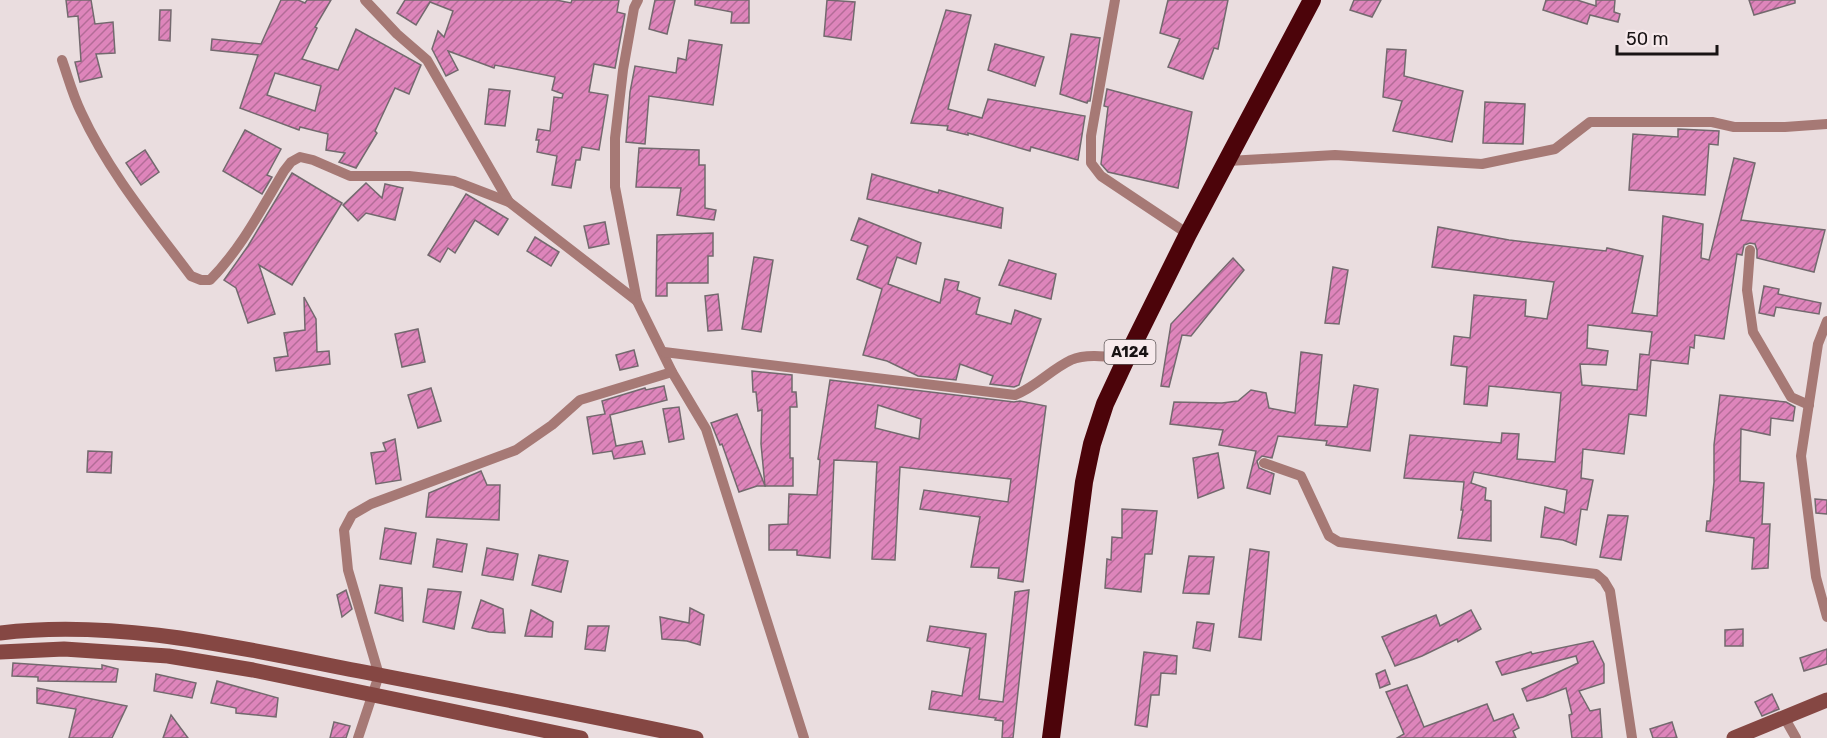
<svg xmlns="http://www.w3.org/2000/svg" width="1827" height="738" font-family="Rubik,sans-serif">
  <style>
    .building { fill: url(#building-hatch); stroke: #73696e; stroke-width: 1.5; fill-rule: evenodd }
    .lines { fill: none; stroke-linecap: round; stroke-linejoin: round }
    .street { stroke: #a67975; stroke-width: 10 }
    .secondary { stroke: #854743; stroke-width: 15 }
    .highway { stroke: #4c040a; stroke-width: 18 }
    .labels { text-anchor: middle; dominant-baseline: central; stroke-width: 5; stroke-linejoin: round; paint-order: stroke }
    .shield { fill: #f7eaec; stroke: #5c5456; stroke-width: 1.5 }
    .shield-label { font-size: 15px; font-weight: bold; fill: #191415 }
  </style>
  <defs>
    <pattern id="building-hatch" width="6" height="6" patternUnits="userSpaceOnUse" patternTransform="scale(1.5)"><rect width="6" height="6" fill="#de85bb"/><path d="M-1 1l2-2M0 6l6-6M5 7l2-2" fill="none" stroke="#b36c97"/></pattern>
  </defs>
  <rect width="100%" height="100%" fill="#eadddf"/>
  <g class="building">
    <polygon points="66,0 91,0 95,24 113,22 115,53 96,54 102,77 80,82 75,62 81,61 78,16 68,17"/>
    <path d="M281 0H298L305 3 307 0H331L315 27 317 28 302 59 338 70 356 29 421 65 409 94 395 88 375 131 377 133 356 168 339 162 345 153 326 150 328 134 300 127 299 130 240 108 258 55 211 50 212 39 261 44ZM275 73 321 86 315 111 267 95Z"/>
    <polygon points="405,0 556,0 571,3 572,0 619,0 617,12 625,14 615,68 594,64 589,92 608,95 599,150 582,147 580,160 576,160 571,188 552,185 557,156 537,152 539,140 536,140 538,129 550,131 554,97 562,98 563,94 552,90 555,77 495,65 494,68 448,51 458,70 446,76 432,49 438,31 444,37 453,11 430,2 416,25 397,13"/>
    <polygon points="655,0 675,0 667,34 649,29"/>
    <polygon points="695,0 749,0 749,23 731,23 732,12 695,5"/>
    <polygon points="827,0 855,2 851,40 824,36"/>
    <polygon points="1168,0 1228,0 1218,49 1214,48 1203,79 1168,67 1180,39 1160,33"/>
    <polygon points="1354,0 1381,0 1372,17 1350,10"/>
    <polygon points="1546,0 1577,0 1596,6 1596,0 1615,0 1614,12 1620,14 1618,22 1590,15 1587,24 1543,10"/>
    <polygon points="1749,0 1795,0 1795,3 1754,15"/>
    <polygon points="160,10 171,10 170,41 159,40"/>
    <polygon points="946,10 971,15 948,109 982,118 988,99 1085,116 1078,160 1031,147 1030,151 968,133 968,135 947,130 948,126 911,123"/>
    <polygon points="1071,34 1100,38 1090,101 1088,101 1087,103 1060,94"/>
    <polygon points="689,40 722,45 713,105 649,96 645,144 626,142 630,92 635,66 676,73 678,58 686,60"/>
    <polygon points="995,44 1044,57 1035,86 988,70"/>
    <polygon points="1387,49 1406,50 1404,76 1463,91 1452,142 1393,131 1402,101 1383,97"/>
    <polygon points="489,89 510,91 505,126 485,124"/>
    <polygon points="1107,89 1192,112 1178,188 1108,172 1101,164 1108,107 1104,106"/>
    <polygon points="1485,102 1525,104 1523,144 1483,143"/>
    <polygon points="1678,129 1719,131 1718,145 1709,144 1705,195 1629,190 1633,134 1678,137"/>
    <polygon points="245,130 281,149 267,175 272,177 262,194 223,171"/>
    <polygon points="639,148 699,150 699,165 705,165 705,208 716,210 714,220 677,215 681,188 636,187"/>
    <polygon points="145,150 159,172 141,185 126,163"/>
    <path d="M1734 158 1755 163 1741 220 1825 230 1814 272 1757 258V250L1755 244 1750 243 1744 245 1742 255 1737 254 1724 339 1695 335 1694 348 1690 347 1688 364 1651 360 1646 416 1629 414 1624 454 1583 449 1581 478 1593 480 1587 510 1581 509 1576 545 1563 540 1541 537 1545 507 1564 513 1567 490 1474 472 1471 483 1486 488 1485 500 1491 501V541L1458 538 1463 510H1461L1464 482 1404 478 1410 435 1501 443 1502 433 1519 434 1517 459 1555 462 1561 393 1489 386 1487 406 1464 404 1467 367 1451 365 1454 336 1470 338 1474 295 1526 300 1525 316 1547 319 1554 282 1432 267 1438 227 1509 240 1606 251 1607 248 1643 256 1632 313 1657 316 1663 216 1703 224 1701 258 1709 260ZM1588 325 1652 332 1649 355 1640 354 1637 390 1582 385 1580 364 1606 365 1608 351 1587 348Z"/>
    <polygon points="292,173 342,203 292,285 259,265 275,314 248,323 236,288 224,280 248,246"/>
    <polygon points="872,174 938,193 939,190 1003,208 1001,228 867,199"/>
    <polygon points="366,183 382,198 385,184 403,188 395,220 366,213 358,221 343,205"/>
    <polygon points="466,194 508,219 498,235 475,220 455,253 448,248 440,262 428,255"/>
    <polygon points="859,218 921,243 916,264 897,257 888,284 940,303 945,279 959,282 957,290 980,298 976,314 1011,324 1015,310 1041,319 1019,385 1014,387 990,384 993,376 960,364 956,380 918,376 887,361 863,355 882,289 857,279 868,246 851,240"/>
    <polygon points="605,222 609,244 589,248 584,226"/>
    <polygon points="713,233 713,256 708,256 708,283 667,283 667,296 656,296 657,235"/>
    <polygon points="535,237 559,252 551,266 527,251"/>
    <polygon points="754,257 773,260 761,332 742,329"/>
    <polygon points="1233,258 1244,270 1191,336 1182,335 1169,387 1161,386 1171,324"/>
    <polygon points="1009,260 1056,274 1051,299 999,285"/>
    <polygon points="1333,267 1348,270 1339,324 1325,323"/>
    <polygon points="1764,286 1779,289 1778,294 1821,303 1819,314 1776,307 1774,316 1759,313"/>
    <polygon points="718,294 722,330 708,331 705,296"/>
    <polygon points="304,297 316,319 317,352 329,351 330,364 276,371 274,358 288,356 284,333 305,330"/>
    <polygon points="418,329 425,362 402,367 395,334"/>
    <polygon points="634,350 638,366 620,370 616,355"/>
    <polygon points="1301,352 1322,355 1315,425 1347,427 1354,385 1378,389 1370,451 1326,445 1327,441 1278,436 1272,458 1262,456 1257,461 1259,468 1274,474 1270,494 1247,488 1256,451 1219,445 1223,430 1170,424 1174,402 1222,403 1238,401 1251,390 1266,393 1269,408 1295,413"/>
    <polygon points="752,371 792,375 792,392 796,392 797,407 790,407 790,458 793,458 793,486 765,486 761,444 762,410 758,411 756,392 753,392"/>
    <path d="M830 380 1014 402 1020 401 1046 406 1023 582 998 578 999 568 971 567 980 517 920 509 924 490 1008 502 1011 479 900 467 895 560 872 559 877 462 834 460 830 558 797 555V550H769V525L788 524 789 494 817 495 820 460 818 459ZM878 405 921 419 919 439 875 428Z"/>
    <polygon points="664,386 667,400 610,415 616,446 642,441 645,454 614,459 612,451 593,454 587,417 605,414 602,401 645,388 646,390"/>
    <polygon points="431,388 441,421 418,428 408,395"/>
    <polygon points="1720,395 1786,402 1795,407 1793,421 1771,418 1770,435 1741,429 1740,481 1764,483 1762,524 1770,524 1768,568 1752,569 1754,538 1706,531 1707,521 1710,521 1714,482 1714,445"/>
    <polygon points="679,407 684,439 669,442 663,409"/>
    <polygon points="737,414 765,486 757,486 739,492 722,444 720,445 711,423"/>
    <polygon points="395,439 401,480 376,484 371,453 386,451 383,443"/>
    <polygon points="88,451 112,452 111,473 87,472"/>
    <polygon points="1218,453 1224,488 1198,498 1193,458"/>
    <polygon points="481,471 487,485 500,485 499,520 426,517 429,493"/>
    <polygon points="1815,499 1827,500 1827,514 1816,513"/>
    <polygon points="1122,509 1157,511 1152,554 1145,554 1141,592 1105,588 1107,559 1111,560 1112,537 1122,538"/>
    <polygon points="1608,515 1628,516 1621,560 1600,557"/>
    <polygon points="385,528 416,533 411,564 380,559"/>
    <polygon points="437,539 467,544 462,572 433,567"/>
    <polygon points="487,548 518,554 513,580 482,575"/>
    <polygon points="1250,549 1269,552 1261,640 1239,637"/>
    <polygon points="539,555 568,561 561,592 532,585"/>
    <polygon points="1189,556 1214,557 1209,594 1183,593"/>
    <polygon points="380,585 402,588 403,621 375,613"/>
    <polygon points="428,589 461,592 454,629 423,622"/>
    <polygon points="346,590 352,609 342,617 337,595"/>
    <polygon points="1029,590 1013,738 1002,738 1003,721 995,720 996,718 929,709 932,691 962,696 970,648 927,641 930,626 986,634 979,699 1003,702 1015,592"/>
    <polygon points="481,600 503,609 505,633 489,632 472,628"/>
    <polygon points="690,608 704,615 700,645 687,641 662,639 660,617 689,623"/>
    <polygon points="531,610 553,622 552,637 525,636"/>
    <polygon points="1471,610 1481,629 1458,642 1457,639 1422,656 1395,666 1382,637 1436,615 1440,626"/>
    <polygon points="1197,622 1214,624 1210,651 1193,648"/>
    <polygon points="588,626 609,626 605,651 585,649"/>
    <polygon points="1743,629 1743,646 1725,646 1725,630"/>
    <polygon points="1593,641 1604,664 1604,683 1579,691 1590,711 1600,709 1602,738 1572,738 1569,715 1572,714 1566,688 1543,697 1527,701 1522,689 1578,663 1576,656 1502,675 1496,662 1531,652 1532,654"/>
    <polygon points="1827,649 1827,664 1804,671 1800,658"/>
    <polygon points="1144,652 1177,656 1176,674 1161,673 1159,695 1151,695 1147,727 1135,725"/>
    <polygon points="13,663 102,669 102,665 118,669 116,682 38,681 38,677 12,676"/>
    <polygon points="1385,670 1390,684 1380,688 1376,674"/>
    <polygon points="156,674 196,683 192,698 154,691"/>
    <polygon points="217,681 278,698 276,717 236,713 236,708 211,703"/>
    <polygon points="1407,685 1424,727 1487,704 1494,721 1513,714 1519,728 1513,731 1516,738 1397,738 1404,734 1386,692"/>
    <polygon points="37,688 127,706 112,738 69,738 76,709 37,703"/>
    <polygon points="1772,694 1779,709 1762,716 1755,702"/>
    <polygon points="171,715 188,738 163,738"/>
    <polygon points="334,722 350,726 346,738 330,738"/>
    <polygon points="1672,722 1677,738 1653,738 1650,729"/>
  </g>
  <g class="lines">
    <g class="street">
      <polyline points="365,0 397,34 427,60 509,202"/>
      <polyline points="638,0 634,8 623,70 615,138 615,187 637,301 672,372 706,429 804,738"/>
      <polyline points="1115,0 1091,136 1091,163 1101,176 1188,234"/>
      <path d="M62 60C68 77 73 96 81 112 108 171 152 224 191 276L201 280H210C241 249 262 208 284 171L291 162 300 157 313 160 350 176H409L454 181 509 202 637 301"/>
      <polyline points="1228,161 1335,155 1482,164 1555,149 1590,122 1712,122 1734,127 1785,127 1827,124"/>
      <polyline points="1750,250 1747,290 1753,332 1791,397 1809,405"/>
      <polyline points="1827,321 1818,344 1801,456 1816,577 1827,617"/>
      <path d="M664 352 1015 395C1036 387 1050 370 1071 360 1087 353 1109 357 1126 359"/>
      <polyline points="1264,463 1301,476 1329,536 1339,542 1596,574 1604,581 1610,591 1632,738"/>
      <polyline points="1784,717 1796,738"/>
      <polyline points="358,738 379,675 348,570 344,530 352,515 371,504 516,450 552,425 580,400 672,372"/>
    </g>
    <g class="secondary">
      <path d="M0 633C114 619 232 646 343 668 461 691 579 713 696 738"/>
      <polyline points="0,652 64,649 168,656 253,670 581,738"/>
      <polyline points="1734,738 1827,700"/>
    </g>
    <polyline class="highway" points="1051,738 1084,482 1092,444 1105,404 1126,359 1188,234 1312,0"/>
  </g>
  <g class="labels">
    <rect class="shield" x="1104.5" y="340" width="51" height="24" rx="4.5"/>
    <g class="shield-label">
      <text x="1130" y="352">A124</text>
    </g>
  </g>
  <path d="M1617 45v9h100v-9" fill="none" stroke="#191415" stroke-width="3"/>
  <text x="1626" y="45" font-size="18" fill="#191415" stroke="#f7eaec" stroke-width="4.5" paint-order="stroke">50 m</text>
</svg>
